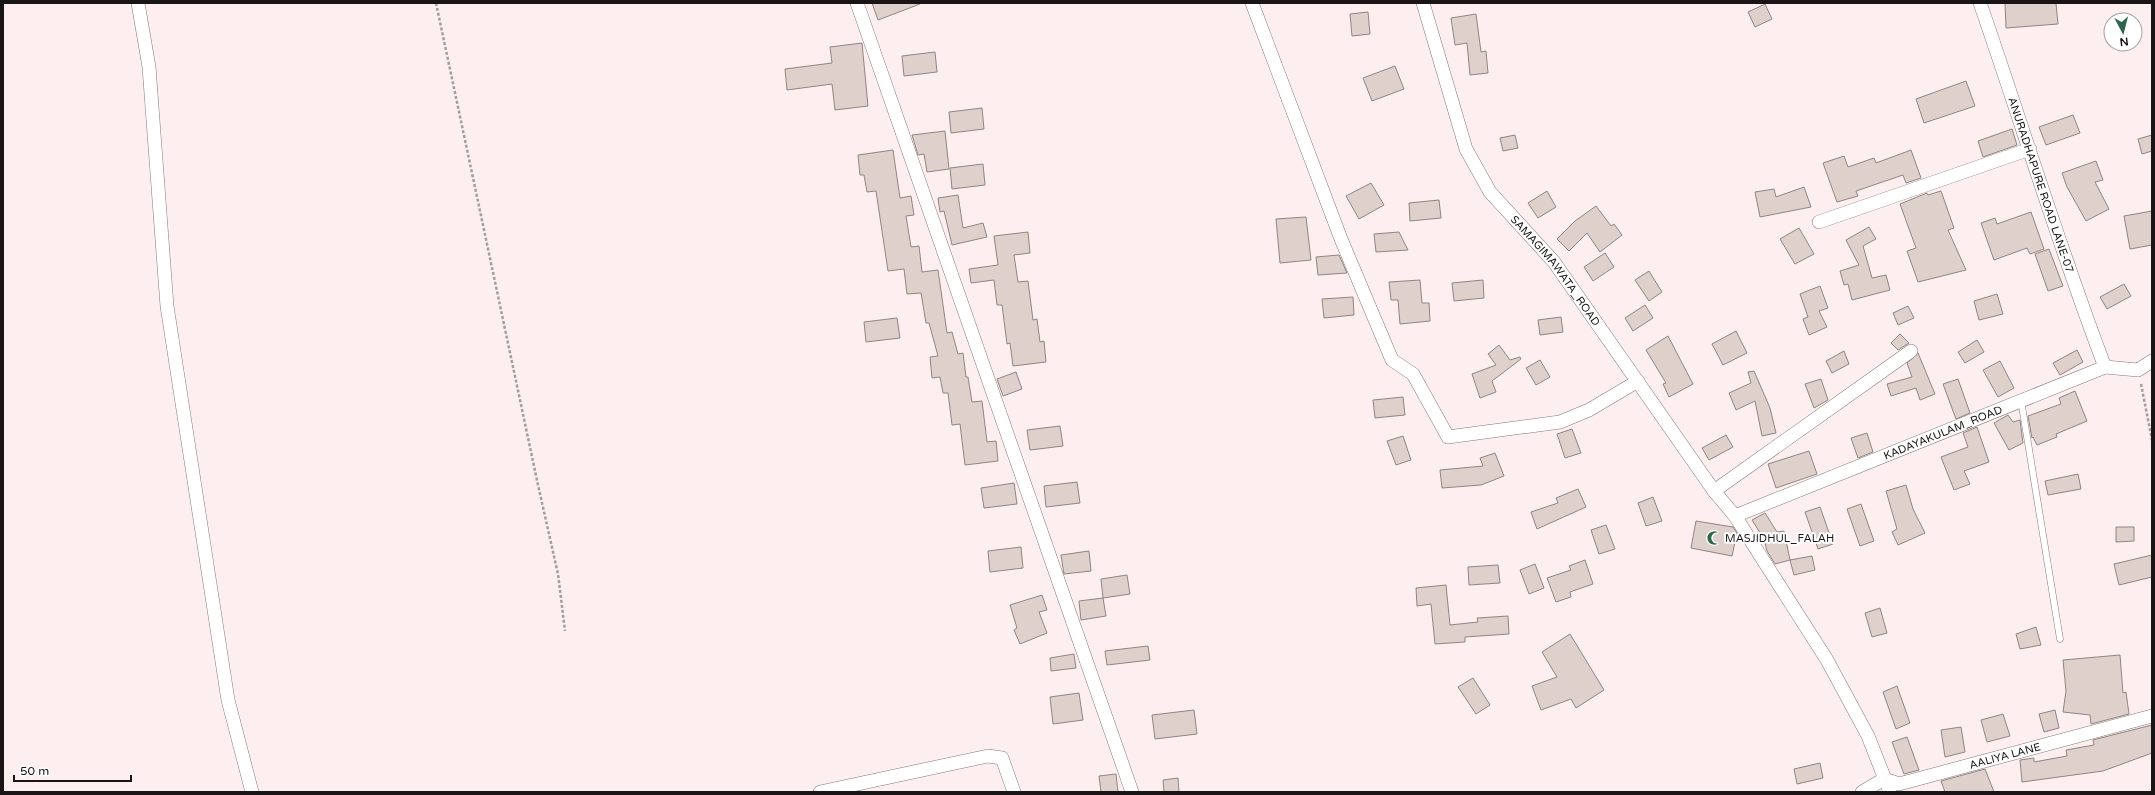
<svg xmlns="http://www.w3.org/2000/svg" width="2155" height="795" font-family="'Varela Round',sans-serif">
  <style>
    .building { fill: #ded1cc; stroke: #918580 }
    .lines { fill: none; stroke-linecap: round; stroke-linejoin: round }
    .service-casing { stroke: #86797a; stroke-width: 7 }
    .minor-casing { stroke: #86797a; stroke-width: 14 }
    .path { stroke: #a79c9d; stroke-width: 2.5; stroke-dasharray: 3 2; stroke-linecap: butt }
    .service { stroke: #fff; stroke-width: 6 }
    .minor { stroke: #fff; stroke-width: 13 }
    .labels { text-anchor: middle; dominant-baseline: central; stroke-width: 4; stroke-linejoin: round; paint-order: stroke }
    .street-label { font-size: 11px; fill: #191415; stroke: #fff }
    .poi-label { font-size: 11px; fill: #191415; stroke: #fff; text-anchor: start }
  </style>
  <rect width="100%" height="100%" fill="#fdeef0"/>
  <g class="building">
    <polygon points="872,3 920,3 920,4 878,20"/>
    <polygon points="2005,3 2056,3 2058,24 2006,28"/>
    <polygon points="1765,4 1772,19 1755,27 1748,12"/>
    <polygon points="1368,12 1370,34 1352,36 1350,14"/>
    <polygon points="1476,14 1481,52 1486,51 1488,73 1470,75 1467,43 1455,45 1451,18"/>
    <polygon points="862,43 868,106 835,110 832,84 787,90 785,69 832,63 830,47"/>
    <polygon points="935,52 937,72 904,76 902,56"/>
    <polygon points="1395,66 1404,89 1372,101 1363,78"/>
    <polygon points="1966,81 1975,106 1924,123 1916,99"/>
    <polygon points="982,108 984,129 951,133 949,112"/>
    <polygon points="2073,115 2080,133 2046,145 2039,127"/>
    <polygon points="2012,129 2017,145 1983,157 1978,141"/>
    <polygon points="945,131 949,169 927,172 924,154 918,155 912,135"/>
    <polygon points="1515,135 1518,148 1503,151 1500,138"/>
    <polygon points="2152,135 2152,151 2142,154 2138,139"/>
    <polygon points="893,150 900,198 911,196 914,215 906,216 911,247 919,246 922,272 938,270 947,333 952,332 958,354 963,353 966,377 968,377 972,402 982,401 987,442 996,441 998,461 965,465 960,424 952,425 948,393 943,393 940,377 932,378 930,357 938,356 929,323 926,323 921,293 907,294 904,269 888,271 876,191 867,192 864,175 860,175 858,155"/>
    <polygon points="1911,150 1921,178 1906,183 1903,175 1856,191 1858,196 1837,202 1823,163 1844,156 1848,167 1874,158 1876,163"/>
    <polygon points="2096,161 2103,180 2095,182 2109,209 2086,221 2067,187 2062,173"/>
    <polygon points="983,164 985,185 952,189 950,168"/>
    <polygon points="1371,183 1384,205 1359,219 1346,196"/>
    <polygon points="1804,187 1811,207 1760,217 1755,192 1774,189 1776,197"/>
    <polygon points="1547,191 1556,207 1538,218 1528,203"/>
    <polygon points="1941,191 1954,228 1948,230 1966,270 1918,282 1907,251 1916,248 1900,204 1927,193 1928,195"/>
    <polygon points="958,195 963,228 983,223 987,237 952,245 944,211 940,212 938,198"/>
    <polygon points="1439,200 1441,218 1410,221 1409,203"/>
    <polygon points="1596,206 1611,226 1614,224 1622,235 1600,252 1587,233 1569,251 1557,239 1575,221"/>
    <polygon points="2152,211 2152,245 2130,249 2124,216"/>
    <polygon points="2031,212 2044,249 2030,254 2027,248 1994,260 1981,223 1995,218 1997,224"/>
    <polygon points="1306,217 1311,260 1280,263 1276,219"/>
    <polygon points="1869,227 1876,239 1863,246 1872,278 1886,275 1890,290 1852,300 1848,284 1844,285 1840,271 1859,265 1846,240"/>
    <polygon points="1799,228 1814,254 1795,264 1780,239"/>
    <polygon points="1028,232 1030,253 1014,255 1018,282 1028,281 1033,320 1037,319 1040,342 1044,341 1046,362 1013,366 1010,343 1007,344 1002,305 997,305 994,280 971,283 969,269 998,265 994,236"/>
    <polygon points="1399,232 1408,250 1376,252 1374,234"/>
    <polygon points="2049,249 2063,286 2048,291 2035,254"/>
    <polygon points="1605,253 1614,267 1593,281 1584,267"/>
    <polygon points="1339,255 1347,273 1318,275 1316,257"/>
    <polygon points="1649,271 1662,292 1649,301 1635,280"/>
    <polygon points="1420,280 1422,303 1429,303 1430,321 1400,324 1398,300 1391,300 1389,282"/>
    <polygon points="1483,280 1484,298 1454,301 1452,283"/>
    <polygon points="2124,284 2131,296 2107,309 2100,297"/>
    <polygon points="1820,286 1828,308 1819,311 1827,327 1809,335 1803,319 1808,317 1800,294"/>
    <polygon points="1997,294 2003,314 1979,320 1974,301"/>
    <polygon points="1353,297 1354,315 1324,318 1322,299"/>
    <polygon points="1645,305 1653,318 1633,331 1625,318"/>
    <polygon points="1908,306 1914,318 1898,325 1893,313"/>
    <polygon points="1561,317 1563,332 1540,335 1538,320"/>
    <polygon points="897,318 900,338 866,342 864,322"/>
    <polygon points="1736,331 1747,353 1723,365 1712,344"/>
    <polygon points="1900,334 1909,343 1898,350 1891,343"/>
    <polygon points="1668,336 1693,384 1669,397 1663,384 1666,383 1646,350"/>
    <polygon points="1977,340 1984,352 1965,363 1958,352"/>
    <polygon points="1499,345 1510,360 1520,357 1521,359 1492,381 1496,392 1480,398 1472,374 1496,365 1488,354"/>
    <polygon points="2077,350 2083,362 2060,375 2053,363"/>
    <polygon points="1844,351 1849,364 1832,373 1826,361"/>
    <polygon points="1918,353 1935,394 1920,400 1916,388 1891,396 1887,384 1912,377 1907,363"/>
    <polygon points="1540,360 1550,377 1536,385 1526,368"/>
    <polygon points="2000,361 2014,388 1998,397 1983,370"/>
    <polygon points="1754,371 1770,408 1776,433 1762,436 1755,401 1736,410 1729,393 1751,383 1748,372"/>
    <polygon points="1016,372 1022,389 1003,396 997,379"/>
    <polygon points="1821,379 1828,400 1814,408 1805,384"/>
    <polygon points="1958,379 1970,413 1956,419 1943,384"/>
    <polygon points="2075,391 2087,421 2056,434 2057,437 2037,445 2033,437 2032,438 2028,416 2061,404 2059,398"/>
    <polygon points="1403,397 1405,415 1375,418 1373,400"/>
    <polygon points="2008,415 2013,422 2020,420 2023,443 2009,450 1994,423"/>
    <polygon points="1060,426 1063,446 1030,450 1027,430"/>
    <polygon points="1977,427 1989,462 1964,471 1970,484 1954,490 1941,457 1968,447 1963,433"/>
    <polygon points="1572,429 1581,453 1565,458 1557,434"/>
    <polygon points="1867,433 1873,452 1858,458 1851,438"/>
    <polygon points="1726,435 1733,447 1709,460 1702,448"/>
    <polygon points="1403,436 1411,460 1396,465 1387,441"/>
    <polygon points="1809,451 1817,474 1776,488 1768,464"/>
    <polygon points="1495,453 1504,476 1481,485 1442,488 1440,470 1483,466 1480,458"/>
    <polygon points="2078,474 2081,489 2048,495 2045,481"/>
    <polygon points="1077,482 1080,503 1046,507 1044,486"/>
    <polygon points="1014,483 1017,504 984,508 981,488"/>
    <polygon points="1906,485 1913,509 1925,533 1898,545 1892,532 1897,529 1886,491"/>
    <polygon points="1578,489 1586,507 1537,529 1531,512 1558,503 1556,498"/>
    <polygon points="1653,497 1662,521 1646,526 1638,503"/>
    <polygon points="1861,504 1874,541 1860,546 1847,509"/>
    <polygon points="1820,507 1833,544 1818,549 1805,512"/>
    <polygon points="1765,513 1777,532 1784,531 1790,560 1775,564 1767,551 1764,539 1752,520"/>
    <polygon points="1696,521 1733,527 1737,533 1732,556 1691,548"/>
    <polygon points="1606,525 1615,549 1599,554 1591,530"/>
    <polygon points="2116,527 2134,527 2134,541 2116,542"/>
    <polygon points="1021,547 1023,568 990,572 988,551"/>
    <polygon points="1089,551 1091,571 1064,574 1061,555"/>
    <polygon points="2152,555 2152,577 2119,585 2114,564"/>
    <polygon points="1812,556 1815,570 1794,575 1790,560"/>
    <polygon points="1585,560 1593,584 1570,592 1571,597 1556,602 1547,578 1571,570 1569,566"/>
    <polygon points="1535,564 1544,588 1529,594 1520,570"/>
    <polygon points="1498,565 1500,583 1469,585 1468,567"/>
    <polygon points="1127,575 1130,594 1103,598 1101,579"/>
    <polygon points="1446,585 1450,625 1478,622 1477,618 1508,616 1509,634 1465,637 1465,642 1435,644 1431,604 1417,606 1416,588"/>
    <polygon points="1042,595 1047,610 1039,612 1047,633 1020,644 1014,630 1017,628 1010,605"/>
    <polygon points="1103,598 1106,616 1081,620 1079,601"/>
    <polygon points="1880,608 1887,633 1872,637 1865,613"/>
    <polygon points="2036,627 2041,645 2020,649 2016,634"/>
    <polygon points="1570,634 1604,690 1576,708 1571,699 1541,710 1532,686 1557,677 1542,652"/>
    <polygon points="1148,646 1150,660 1107,665 1105,651"/>
    <polygon points="1074,654 1076,668 1051,671 1050,658"/>
    <polygon points="2120,655 2123,693 2126,692 2129,714 2091,724 2090,715 2063,712 2066,691 2063,660"/>
    <polygon points="1473,678 1490,705 1476,714 1458,687"/>
    <polygon points="1897,686 1910,723 1896,729 1883,692"/>
    <polygon points="1079,693 1083,720 1053,724 1050,697"/>
    <polygon points="1194,710 1197,734 1155,739 1152,715"/>
    <polygon points="2055,710 2059,728 2044,732 2039,714"/>
    <polygon points="2003,714 2010,736 1987,742 1981,720"/>
    <polygon points="2152,725 2152,753 2103,771 2022,782 2020,760 2034,758 2034,762 2067,756 2066,750 2094,745 2093,740"/>
    <polygon points="1961,727 1965,752 1945,757 1941,730"/>
    <polygon points="1907,737 1919,770 1904,774 1892,742"/>
    <polygon points="1820,763 1823,778 1797,784 1794,769"/>
    <polygon points="1985,769 1994,792 1945,792 1941,781"/>
    <polygon points="1116,774 1118,792 1101,792 1099,776"/>
    <polygon points="1178,778 1179,792 1164,792 1163,780"/>
  </g>
  <g class="lines">
    <defs>
      <polyline id="service" points="2021,400 2060,639"/>
      <g id="minor">
        <polyline points="138,3 149,67 167,306 228,700 252,792"/>
        <polyline points="857,3 1132,792"/>
        <polyline points="1252,3 1341,239 1392,360 1413,374 1448,437 1560,422 1589,410 1638,381"/>
        <path id="s1" d="M1423 3 1466 149 1490 192 1554 262 1714 491 1735 516 1827 660 1868 736 1890 792"/>
        <path id="s2" d="M1980 3C2022 124 2059 247 2105 367"/>
        <polyline points="1819,222 2030,149"/>
        <polyline points="1714,491 1911,351"/>
        <path id="s3" d="M1735 516 2105 367 2138 370 2152 361"/>
        <polyline points="820,792 988,756 1002,758 1014,792"/>
        <path id="s4" d="M1862 792 1884 779 1899 784 2152 716"/>
      </g>
    </defs>
    <use href="#service" class="service-casing"/>
    <use href="#minor" class="minor-casing"/>
    <g class="path">
      <polyline points="436,3 538,485 558,574 565,631"/>
      <polyline points="2141,384 2152,440"/>
    </g>
    <use href="#service" class="service"/>
    <use href="#minor" class="minor"/>
  </g>
  <defs>
    <symbol id="mosque-bare" viewBox="-9 -9 18 18"><path d="M3.5-4.9A6 6 0 1 0 3.5 4.9A5 5 0 1 1 3.5-4.9Z" fill="#2f664d" stroke="#fff" stroke-width="2.5" paint-order="stroke"/></symbol>
  </defs>
  <g fill-rule="evenodd">
    <use href="#mosque-bare" x="1704" y="528" width="20" height="20"/>
  </g>
  <g class="labels">
    <g class="street-label">
      <text stroke="none"><textPath href="#s2" startOffset="192">ANURADHAPURE ROAD LANE-07</textPath></text>
      <text stroke="none"><textPath href="#s1" startOffset="304">SAMAGIMAWATA_ROAD</textPath></text>
      <text stroke="none"><textPath href="#s3" startOffset="224">KADAYAKULAM_ROAD</textPath></text>
      <text stroke="none"><textPath href="#s4" startOffset="151">AALIYA LANE</textPath></text>
    </g>
    <g class="poi-label">
      <text x="1725" y="538">MASJIDHUL_FALAH</text>
    </g>
  </g>
  <rect width="2155" height="795" fill="none" stroke="#191415" stroke-width="8"/>
  <g transform="translate(2123 32) rotate(173)"><circle r="19" fill="#ffffff" stroke="#a3a1a1"/>
  <path d="M0-3L7 15L0 10L-7 15Z" fill="#2f664d"/>
  <text y="-6" font-size="11" font-weight="bold" text-anchor="middle" fill="#191415">N</text>
  </g>
  <path d="M14 775v6h117v-6" fill="none" stroke="#191415" stroke-width="2"/>
  <text x="20" y="775" font-size="12" fill="#191415" stroke="#ffffff" stroke-width="3" paint-order="stroke">50 m</text>
</svg>
